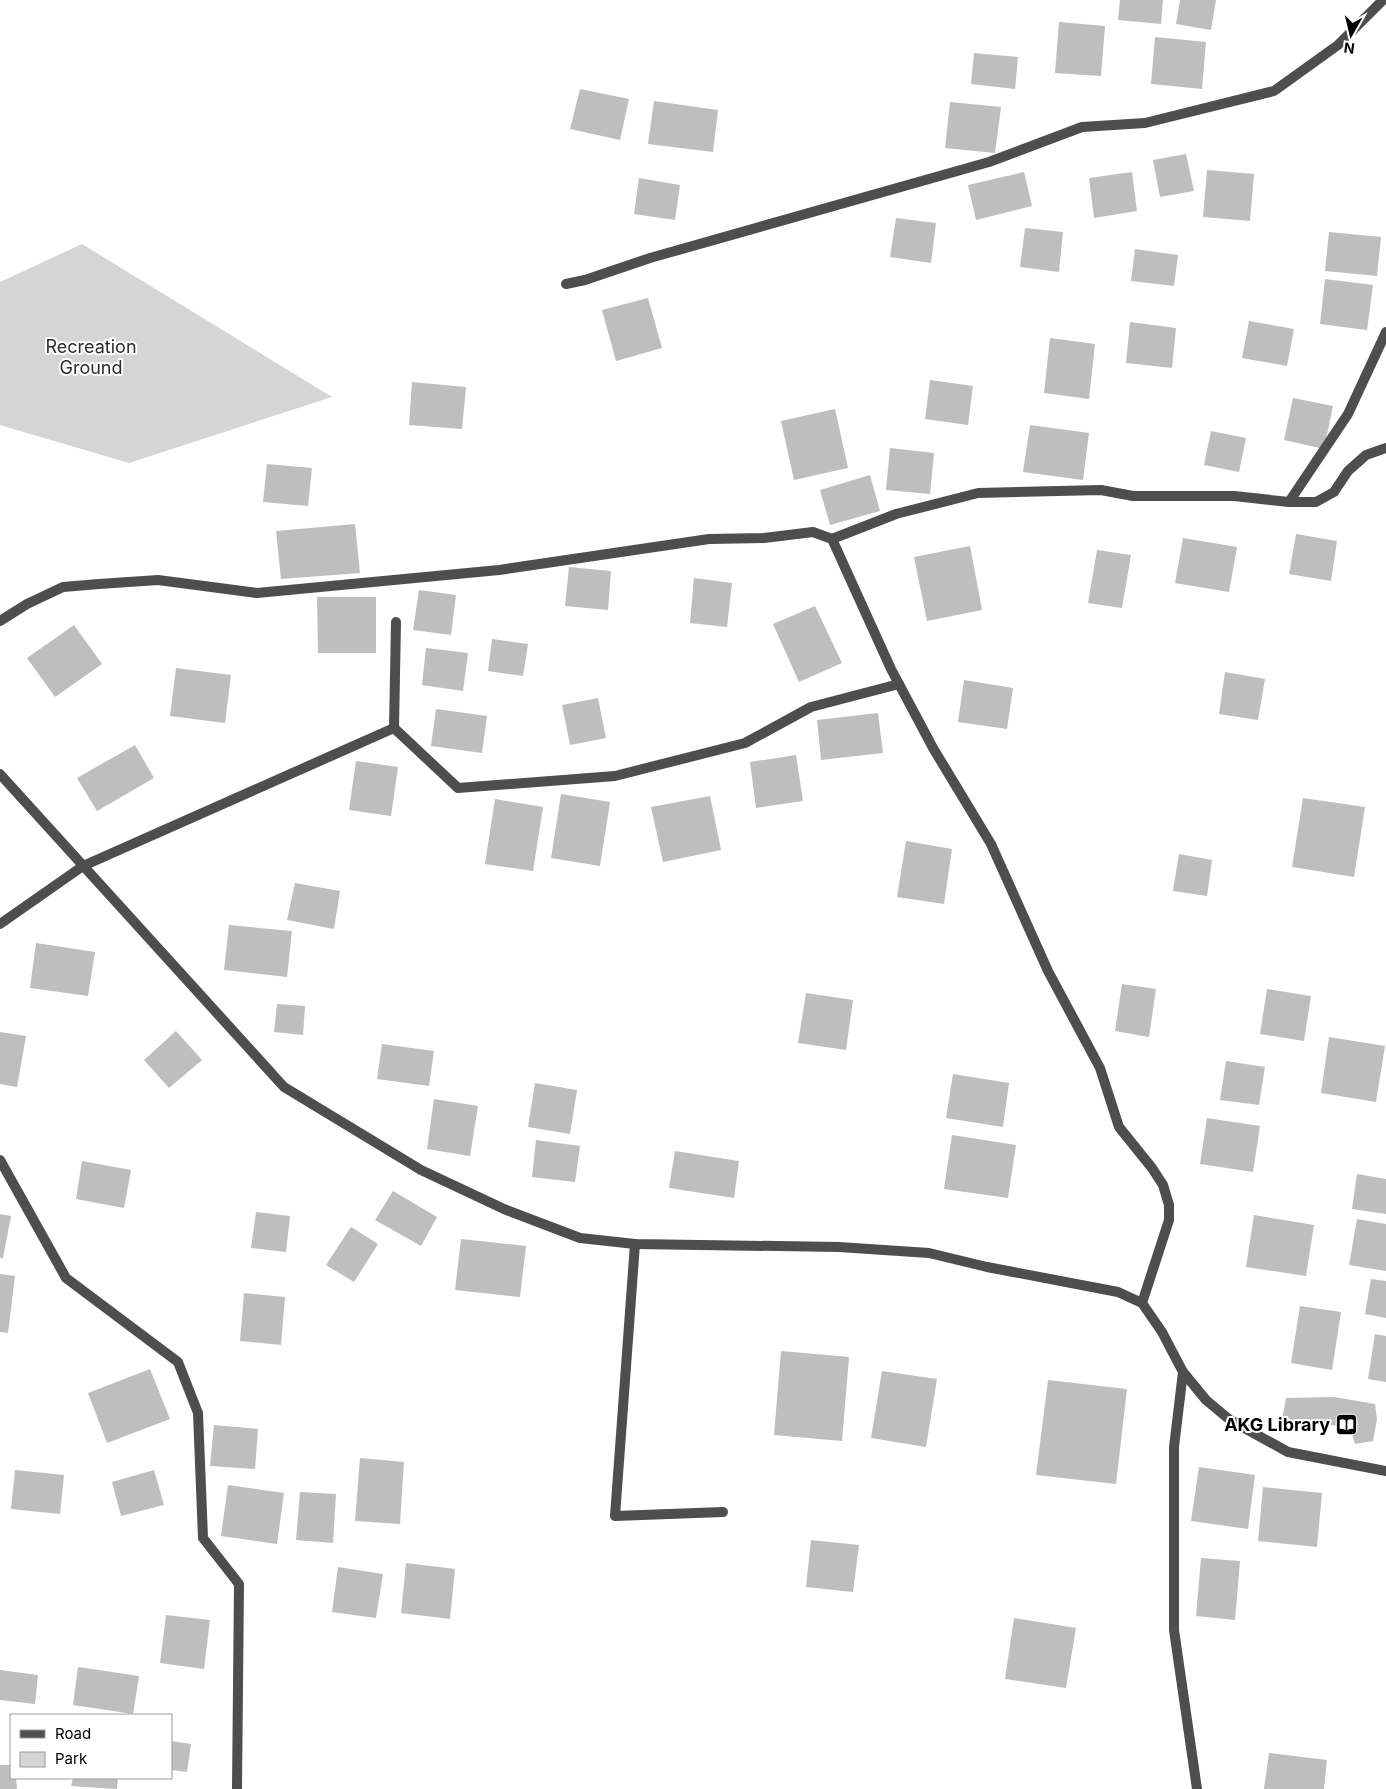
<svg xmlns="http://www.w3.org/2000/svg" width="1386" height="1789" font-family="Inter,sans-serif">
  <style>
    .green { fill: #d5d5d5 }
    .building { fill: #bebebe }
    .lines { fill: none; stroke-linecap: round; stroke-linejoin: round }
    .minor { stroke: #4e4e4e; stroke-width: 10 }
    .labels { text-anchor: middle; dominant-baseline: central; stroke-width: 4; stroke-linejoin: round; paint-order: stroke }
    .park-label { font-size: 18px; fill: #2c2c2c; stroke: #fff }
    .poi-label { font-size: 18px; font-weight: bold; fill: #000; stroke: #fff; text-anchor: end }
  </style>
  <rect width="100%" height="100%" fill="#fff"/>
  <polygon class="green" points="82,244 332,397 129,463 0,425 0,282"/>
  <g class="building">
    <polygon points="1120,0 1163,0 1161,24 1118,20"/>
    <polygon points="1180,0 1216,0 1211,30 1176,24"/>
    <polygon points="1059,22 1105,26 1101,76 1055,73"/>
    <polygon points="1155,37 1206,42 1202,89 1151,84"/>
    <polygon points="974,53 1018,57 1015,89 971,84"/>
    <polygon points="580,89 629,99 620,140 570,129"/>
    <polygon points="654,101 718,110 713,152 648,144"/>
    <polygon points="950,102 1001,107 995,153 945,148"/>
    <polygon points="1186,154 1194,191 1160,197 1153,160"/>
    <polygon points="1207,170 1254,174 1250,221 1203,217"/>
    <polygon points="1024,172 1032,206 976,220 968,185"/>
    <polygon points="1132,172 1137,211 1094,218 1089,178"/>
    <polygon points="639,178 680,185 675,220 634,214"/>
    <polygon points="896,218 936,223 931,263 890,257"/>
    <polygon points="1025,228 1063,232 1059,272 1020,267"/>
    <polygon points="1329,232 1381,237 1377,276 1325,271"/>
    <polygon points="1135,249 1178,255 1174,286 1131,281"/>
    <polygon points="1325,279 1373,285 1367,330 1320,324"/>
    <polygon points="648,298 662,348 616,361 602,310"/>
    <polygon points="1249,321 1294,329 1287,366 1242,358"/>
    <polygon points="1130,322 1176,328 1172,368 1126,363"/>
    <polygon points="1050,338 1095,344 1089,399 1044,393"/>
    <polygon points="930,380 973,386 968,425 925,419"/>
    <polygon points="412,382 466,387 462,429 409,425"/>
    <polygon points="1293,398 1333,406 1324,449 1284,440"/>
    <polygon points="835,409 848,468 794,480 781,421"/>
    <polygon points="1030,425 1089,433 1083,480 1023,472"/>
    <polygon points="1211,431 1246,438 1239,472 1204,465"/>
    <polygon points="890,448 934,453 930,494 886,490"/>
    <polygon points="267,464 312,468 308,506 263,502"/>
    <polygon points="870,475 880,511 830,525 820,490"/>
    <polygon points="355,524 360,573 281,579 276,531"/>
    <polygon points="1296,534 1337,541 1331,581 1289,574"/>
    <polygon points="1183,538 1237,547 1229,592 1175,583"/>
    <polygon points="970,546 982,610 927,621 914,557"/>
    <polygon points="1097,550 1131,555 1122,608 1088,603"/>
    <polygon points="569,567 611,571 608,610 565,606"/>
    <polygon points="694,578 732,583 727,627 690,623"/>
    <polygon points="419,590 456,595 451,635 413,630"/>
    <polygon points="317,597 376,597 376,653 318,653"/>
    <polygon points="815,606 842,663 799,682 773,624"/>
    <polygon points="74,625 102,664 55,697 27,658"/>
    <polygon points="492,639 528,644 523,676 488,671"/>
    <polygon points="426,648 468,653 463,691 422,685"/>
    <polygon points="176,668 231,675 225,723 170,716"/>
    <polygon points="1225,672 1265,679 1258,720 1219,714"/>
    <polygon points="964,680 1013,688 1007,729 958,722"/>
    <polygon points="598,698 606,738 570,745 562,705"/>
    <polygon points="436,709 487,716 482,753 431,746"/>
    <polygon points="878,713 883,753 821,760 817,720"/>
    <polygon points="135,745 154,778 97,811 77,778"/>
    <polygon points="796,755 803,801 756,808 750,762"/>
    <polygon points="356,761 398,767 391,816 349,810"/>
    <polygon points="561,794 610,802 600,866 551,858"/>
    <polygon points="710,796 721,850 663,862 651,807"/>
    <polygon points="1303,798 1365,807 1354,877 1292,867"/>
    <polygon points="495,799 543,807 533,871 485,864"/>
    <polygon points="906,841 952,849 944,904 897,897"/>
    <polygon points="1179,854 1212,860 1207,896 1173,891"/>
    <polygon points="295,883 340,891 334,929 287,920"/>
    <polygon points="229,925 292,931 287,977 224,970"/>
    <polygon points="36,943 95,952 88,996 30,988"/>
    <polygon points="1122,984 1156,989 1149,1037 1115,1031"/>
    <polygon points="1267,989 1311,996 1304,1041 1260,1034"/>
    <polygon points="806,993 853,1000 846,1050 798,1043"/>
    <polygon points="277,1004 305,1006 303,1035 274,1032"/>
    <polygon points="176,1031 202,1060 169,1088 144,1060"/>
    <polygon points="0,1032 26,1036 17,1087 0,1084"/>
    <polygon points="1329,1037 1385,1046 1376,1102 1321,1093"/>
    <polygon points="382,1044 434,1051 429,1086 377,1079"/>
    <polygon points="1226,1061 1265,1067 1259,1105 1220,1100"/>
    <polygon points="953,1074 1009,1083 1003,1127 946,1118"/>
    <polygon points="535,1083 577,1090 570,1134 528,1127"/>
    <polygon points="434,1099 478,1106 470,1156 427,1149"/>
    <polygon points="1207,1118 1260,1126 1253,1172 1200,1164"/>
    <polygon points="952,1135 1016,1145 1008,1198 944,1189"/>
    <polygon points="536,1140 580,1146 575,1182 532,1177"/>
    <polygon points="675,1151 739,1161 734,1198 669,1188"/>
    <polygon points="82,1161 131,1170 124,1208 76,1199"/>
    <polygon points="1357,1174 1386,1179 1386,1214 1352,1209"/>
    <polygon points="393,1191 437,1217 421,1246 375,1220"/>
    <polygon points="256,1212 290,1216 286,1252 251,1248"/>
    <polygon points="0,1214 11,1216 3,1258 0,1258"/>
    <polygon points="1254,1215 1314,1225 1306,1276 1246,1267"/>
    <polygon points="1357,1219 1386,1224 1386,1271 1349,1265"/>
    <polygon points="351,1227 378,1244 354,1282 326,1265"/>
    <polygon points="461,1239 526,1246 520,1297 455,1290"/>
    <polygon points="0,1274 15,1276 8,1333 0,1332"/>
    <polygon points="1371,1279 1386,1281 1386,1318 1365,1314"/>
    <polygon points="244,1293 285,1297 281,1345 240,1341"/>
    <polygon points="1300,1306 1341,1312 1332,1370 1291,1363"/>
    <polygon points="1375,1334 1386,1336 1386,1382 1368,1379"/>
    <polygon points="781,1351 849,1357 842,1441 774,1435"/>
    <polygon points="150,1369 170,1419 107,1443 88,1393"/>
    <polygon points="882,1371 937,1379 926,1447 871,1438"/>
    <polygon points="1048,1380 1127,1389 1116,1484 1036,1475"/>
    <polygon points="1334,1397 1375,1404 1377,1419 1373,1441 1355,1444 1350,1427 1282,1420 1286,1398"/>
    <polygon points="214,1425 258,1429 255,1469 210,1466"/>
    <polygon points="360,1458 404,1462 400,1524 355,1521"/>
    <polygon points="1199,1467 1255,1475 1248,1529 1191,1521"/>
    <polygon points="15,1470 64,1475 60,1514 11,1509"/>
    <polygon points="154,1470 164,1505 121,1516 112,1482"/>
    <polygon points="228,1485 284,1493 277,1544 221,1536"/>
    <polygon points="1263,1487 1322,1493 1317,1547 1258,1541"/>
    <polygon points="300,1492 336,1494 333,1543 296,1540"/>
    <polygon points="811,1540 859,1545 853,1592 806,1587"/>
    <polygon points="1201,1558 1240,1561 1235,1620 1196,1616"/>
    <polygon points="406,1563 455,1569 450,1619 401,1613"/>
    <polygon points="338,1567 383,1574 376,1618 332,1612"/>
    <polygon points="166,1615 210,1620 204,1669 160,1663"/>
    <polygon points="1014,1618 1076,1628 1066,1688 1005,1679"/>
    <polygon points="78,1667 139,1676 133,1714 73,1705"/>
    <polygon points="0,1670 38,1675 35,1704 0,1700"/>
    <polygon points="171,1741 191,1744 187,1772 171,1770"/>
    <polygon points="1269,1753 1327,1760 1324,1789 1264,1789"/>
    <polygon points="0,1765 11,1765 11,1778 16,1778 17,1789 0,1789"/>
    <polygon points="73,1778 118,1778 117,1789 71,1786"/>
  </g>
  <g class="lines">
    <g class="minor">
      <polyline points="566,284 585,280 650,258 989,162 1082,127 1145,123 1274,91 1338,45 1383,0"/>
      <polyline points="1289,502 1348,414 1386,332"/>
      <polyline points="832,539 896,514 978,493 1101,490 1133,496 1234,496 1289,502 1316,502 1334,492 1348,471 1366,455 1386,448"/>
      <polyline points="0,621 27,604 63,587 99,584 158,580 257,593 499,570 709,539 764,538 813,532 832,539 891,669 933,748 991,844 1048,971 1100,1068 1119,1127 1152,1168 1163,1185 1169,1205 1169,1220 1142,1303"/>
      <polyline points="394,728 396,622"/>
      <polyline points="0,774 284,1087 421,1170 504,1209 580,1238 635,1244 839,1247 929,1253 987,1267 1118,1292 1142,1303 1162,1332 1183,1372 1206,1400 1230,1420 1288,1452 1386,1471"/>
      <polyline points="0,924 83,866 394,728 458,788 615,776 745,743 811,707 899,684"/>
      <polyline points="0,1160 66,1278 178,1362 198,1413 203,1538 239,1584 237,1789"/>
      <polyline points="635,1244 615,1516 723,1512"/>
      <polyline points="1183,1372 1174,1447 1174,1630 1197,1789"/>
    </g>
  </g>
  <defs>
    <symbol id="library-square" viewBox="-11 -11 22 22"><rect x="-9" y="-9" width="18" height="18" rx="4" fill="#000" stroke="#fff"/><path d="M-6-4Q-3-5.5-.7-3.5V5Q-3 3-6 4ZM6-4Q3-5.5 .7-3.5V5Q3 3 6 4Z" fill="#fff"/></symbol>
  </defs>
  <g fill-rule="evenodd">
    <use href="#library-square" x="1334" y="1412" width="25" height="25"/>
  </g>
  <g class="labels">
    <g class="park-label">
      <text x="91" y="346">Recreation<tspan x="91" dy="21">Ground</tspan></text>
    </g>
    <g class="poi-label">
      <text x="1330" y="1424">AKG Library</text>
    </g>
  </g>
  <rect x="10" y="1714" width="162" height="65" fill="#ffffff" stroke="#999999"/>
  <rect x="20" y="1730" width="25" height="8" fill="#4e4e4e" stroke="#999999"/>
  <text x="55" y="1739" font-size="15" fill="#000000">Road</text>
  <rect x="20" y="1752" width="25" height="15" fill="#d5d5d5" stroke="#999999"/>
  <text x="55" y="1764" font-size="15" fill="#000000">Park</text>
  <g transform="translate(1351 35) rotate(188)" stroke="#ffffff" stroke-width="4" paint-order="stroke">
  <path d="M0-4L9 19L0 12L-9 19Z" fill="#000000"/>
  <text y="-8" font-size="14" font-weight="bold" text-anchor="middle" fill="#000000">N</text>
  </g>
</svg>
